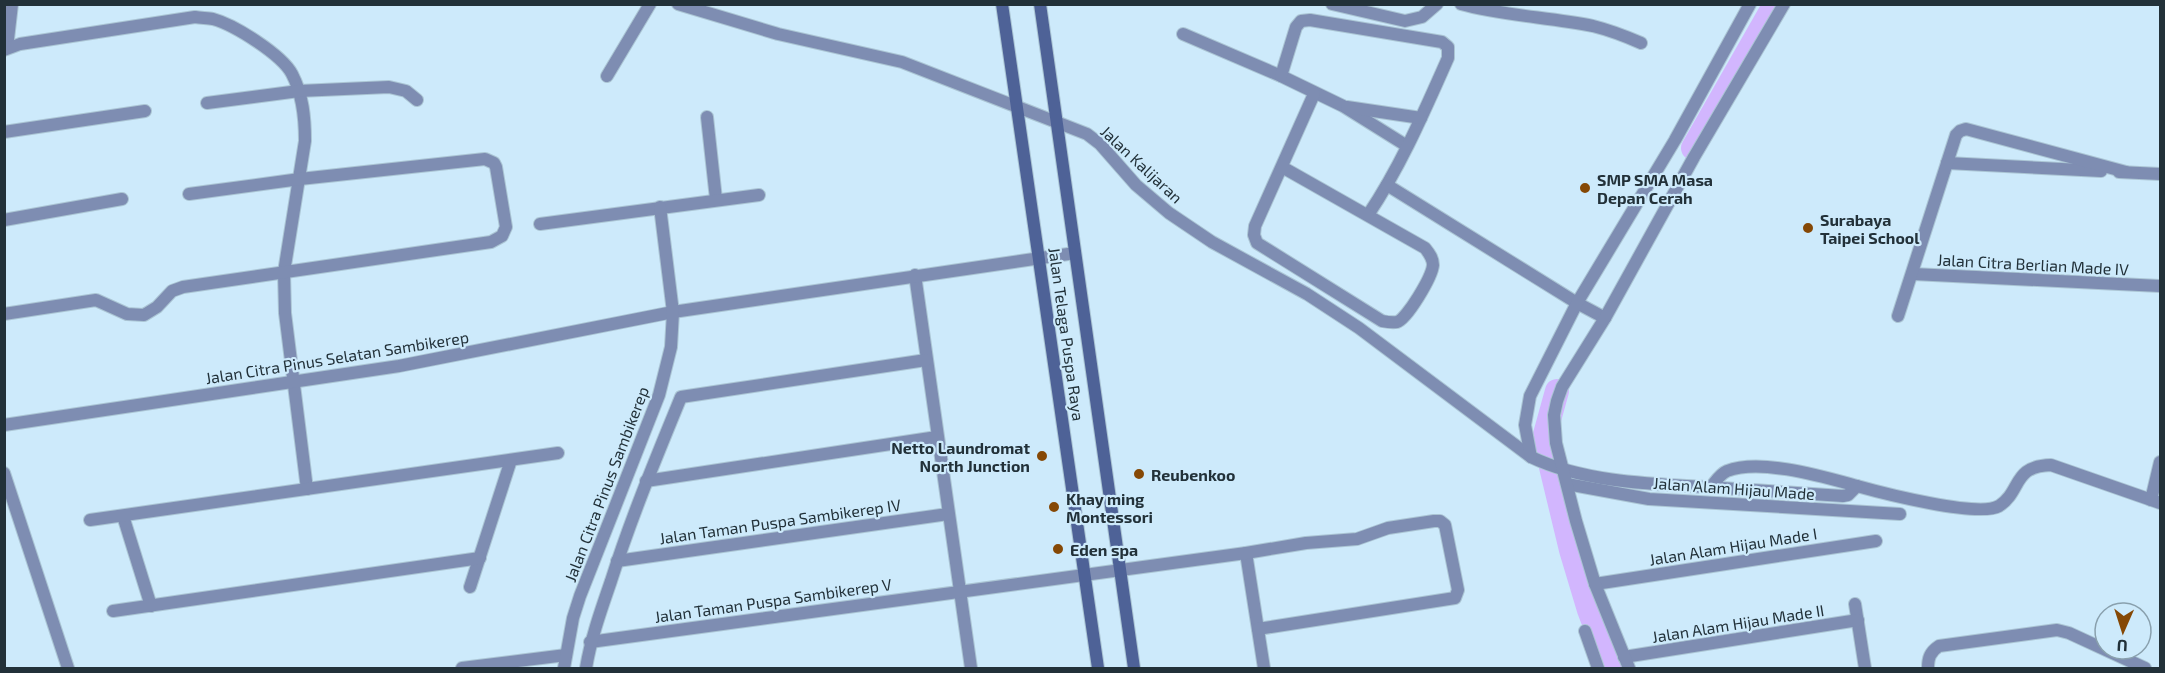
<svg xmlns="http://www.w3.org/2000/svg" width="2165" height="673" font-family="'Exo 2',sans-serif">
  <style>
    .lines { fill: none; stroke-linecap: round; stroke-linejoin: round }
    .river { stroke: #d2b6fe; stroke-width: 24 }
    .minor-casing { stroke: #abc5d4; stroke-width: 14 }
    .secondary-casing { stroke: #abc5d4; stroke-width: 14 }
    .minor { stroke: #7e8db2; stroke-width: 12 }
    .secondary { stroke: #4e6297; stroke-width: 12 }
    .poi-dot { fill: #854805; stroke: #cdeafb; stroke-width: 2 }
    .labels { text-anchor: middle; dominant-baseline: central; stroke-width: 4.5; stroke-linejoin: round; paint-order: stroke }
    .street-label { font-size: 16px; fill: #223139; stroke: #cdeafb }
    .poi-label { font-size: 16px; font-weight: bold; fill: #223139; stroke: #cdeafb; text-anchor: start }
  </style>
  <rect width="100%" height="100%" fill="#cdeafb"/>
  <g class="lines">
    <g class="river">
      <polyline points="1693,148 1775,4"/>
      <polyline points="1557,391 1544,438 1571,550 1589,610 1611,668"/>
    </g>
    <defs>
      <g id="minor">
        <path d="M678 4 778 34 902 62 1087 134 1100 144 1136 185 1169 213 1212 242 1307 294 1359 328 1531 457C1583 482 1650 484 1706 487 1752 490 1798 493 1843 496L1848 495 1857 486C1882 493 1979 518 1999 506 2022 491 2012 466 2051 465L2160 503"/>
        <polyline points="1332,4 1405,21 1422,17 1437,4"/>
        <path d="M1461 4C1504 16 1549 17 1593 26 1609 30 1625 36 1641 43"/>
        <polyline points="1183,34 1281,76 1343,106 1407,146"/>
        <polyline points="7,48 12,4"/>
        <path d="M4 50 20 44 195 17C201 18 208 18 213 19 235 25 282 55 292 74 303 95 305 118 305 141L284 272 285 313 307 489"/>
        <polyline points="607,76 650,4"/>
        <path d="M1281 76 1296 27 1301 21 1310 20 1442 42 1448 47V58C1424 112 1401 166 1368 215"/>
        <polyline points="207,103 299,91 389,87 406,91 417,100"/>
        <polyline points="1347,107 1421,118"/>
        <polyline points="707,117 716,199"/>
        <polyline points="4,132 145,111"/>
        <polyline points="1947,163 2101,171"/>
        <path d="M1282 167 1425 248C1429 253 1433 258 1433 265 1432 277 1407 319 1397 322 1392 323 1387 322 1382 321L1257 243 1254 235 1255 226 1314 94"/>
        <polyline points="2119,172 2160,174"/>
        <polyline points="1387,185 1577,303 1605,318"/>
        <polyline points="4,220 122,199"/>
        <polyline points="540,224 759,195"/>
        <polyline points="1913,274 2160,286"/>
        <polyline points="915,275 971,668"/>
        <polyline points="4,314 96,300 127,314 144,315 157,307 172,291 183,287 491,242 502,236 506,227 496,167 494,163 485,159 300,179 189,194"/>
        <polyline points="1898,316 1956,135 1960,131 1966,129 2126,172"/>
        <polyline points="4,425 399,366 673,312 1075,253"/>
        <polyline points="1531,457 1525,425 1530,396 1577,303 1675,140 1750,4"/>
        <polyline points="4,473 68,668"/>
        <polyline points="646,481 937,437"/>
        <polyline points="1567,484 1649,499 1900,514"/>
        <path d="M1711 487C1716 481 1720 474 1727 471 1761 458 1824 477 1857 486"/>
        <polyline points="2151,500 2160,462"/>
        <polyline points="123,516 151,606"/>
        <polyline points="90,520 558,453"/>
        <polyline points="1246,553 1264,668"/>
        <polyline points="617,561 948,514"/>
        <polyline points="1595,584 1876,541"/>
        <polyline points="470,587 511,460"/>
        <polyline points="1855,604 1865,668"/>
        <polyline points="113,611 480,558"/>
        <polyline points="1585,631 1598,668"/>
        <polyline points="590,642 1246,553 1306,543 1357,539 1388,528 1434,521 1440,521 1445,525 1458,590 1455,598 1258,629"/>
        <polyline points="1624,657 1858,620"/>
        <polyline points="462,668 566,655"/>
        <polyline points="564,668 573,618 580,596 659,395 671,347 673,312 660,207"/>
        <path d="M586 668C591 638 601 610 611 581 631 518 656 458 681 397L926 360"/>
        <polyline points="1629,668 1595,584 1576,521 1556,443 1554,415 1557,401 1562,387 1605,318 1694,157 1784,4"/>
        <path d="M1928 668C1928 658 1930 652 1939 646L2057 630 2069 633 2145 668"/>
      </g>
      <g id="secondary">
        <polyline points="1002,4 1098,668"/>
        <polyline points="1040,4 1134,668"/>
      </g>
    </defs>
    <use href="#minor" class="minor-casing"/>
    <use href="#secondary" class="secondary-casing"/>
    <use href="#minor" class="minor"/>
    <use href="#secondary" class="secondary"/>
  </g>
  <g class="poi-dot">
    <circle cx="1585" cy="188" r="6"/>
    <circle cx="1808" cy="228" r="6"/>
    <circle cx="1042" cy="456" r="6"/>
    <circle cx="1139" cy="474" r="6"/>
    <circle cx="1054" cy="507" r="6"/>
    <circle cx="1058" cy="549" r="6"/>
  </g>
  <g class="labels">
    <g class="street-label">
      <text transform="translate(1142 164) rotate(43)">Jalan Kalijaran</text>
      <text transform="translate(2033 264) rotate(3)">Jalan Citra Berlian Made IV</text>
      <text transform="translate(1067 334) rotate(82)">Jalan Telaga Puspa Raya</text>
      <text transform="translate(337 357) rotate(-9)">Jalan Citra Pinus Selatan Sambikerep</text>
      <text transform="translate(606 484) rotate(-69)">Jalan Citra Pinus Sambikerep</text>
      <text transform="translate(1734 488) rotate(4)">Jalan Alam Hijau Made</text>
      <text transform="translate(780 521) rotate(-8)">Jalan Taman Puspa Sambikerep IV</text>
      <text transform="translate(1733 546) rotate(-9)">Jalan Alam Hijau Made I</text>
      <text transform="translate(773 600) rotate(-8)">Jalan Taman Puspa Sambikerep V</text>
      <text transform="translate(1738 623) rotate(-9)">Jalan Alam Hijau Made II</text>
    </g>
    <g class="poi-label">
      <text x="1597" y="179">SMP SMA Masa<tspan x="1597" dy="18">Depan Cerah</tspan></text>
      <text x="1820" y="219">Surabaya<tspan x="1820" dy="18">Taipei School</tspan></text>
      <text x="1030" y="447" text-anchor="end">Netto Laundromat<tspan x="1030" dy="18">North Junction</tspan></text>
      <text x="1151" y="474">Reubenkoo</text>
      <text x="1066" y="498">Khay ming<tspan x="1066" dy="18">Montessori</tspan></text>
      <text x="1070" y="549">Eden spa</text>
    </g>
  </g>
  <rect width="2165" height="673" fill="none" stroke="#223139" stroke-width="12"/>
  <g transform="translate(2123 631) rotate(183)"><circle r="28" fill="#cdeafb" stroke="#89a0ad" stroke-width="1.5"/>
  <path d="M0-4.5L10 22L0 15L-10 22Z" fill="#854805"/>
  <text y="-9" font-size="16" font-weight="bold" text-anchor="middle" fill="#223139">U</text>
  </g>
</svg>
